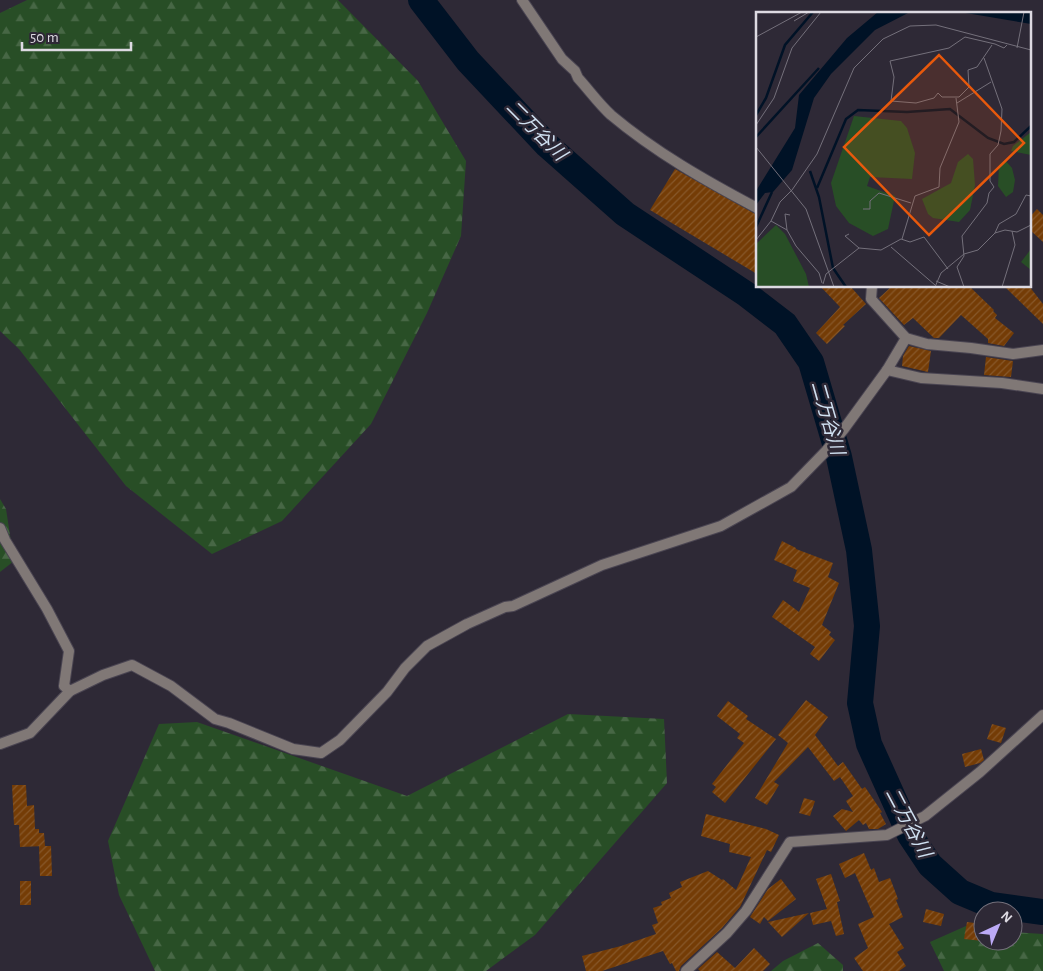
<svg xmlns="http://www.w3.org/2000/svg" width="1043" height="971" font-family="'Alegreya Sans','Noto Sans JP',sans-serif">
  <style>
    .forest { fill: url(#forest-firs) }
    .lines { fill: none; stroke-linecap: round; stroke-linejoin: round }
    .river { stroke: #001226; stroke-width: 26 }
    .building { fill: url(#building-hatch) }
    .street-casing { stroke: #4a4552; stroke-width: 12 }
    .street { stroke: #807876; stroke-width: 10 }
    .labels { text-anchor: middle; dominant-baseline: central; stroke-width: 5; stroke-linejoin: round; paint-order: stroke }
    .water-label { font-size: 19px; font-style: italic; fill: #d0e1f2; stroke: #2e2936 }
    .inset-river { fill: none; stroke: #001226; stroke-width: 2.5 }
    .inset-road { fill: none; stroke: #74707b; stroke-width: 1 }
    .view { fill: #e8590c; fill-opacity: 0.15; stroke: #e8590c; stroke-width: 2.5 }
    .inset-edge { fill: none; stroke: #dddae2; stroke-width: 2.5 }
  </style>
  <defs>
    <pattern id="forest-firs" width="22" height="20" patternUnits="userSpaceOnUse" patternTransform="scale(1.25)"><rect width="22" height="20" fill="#284e26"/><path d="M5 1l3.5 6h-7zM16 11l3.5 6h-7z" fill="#476745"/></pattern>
    <pattern id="building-hatch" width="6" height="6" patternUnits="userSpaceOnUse" patternTransform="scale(1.25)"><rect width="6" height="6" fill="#743c06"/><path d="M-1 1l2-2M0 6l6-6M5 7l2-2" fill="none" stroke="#87582a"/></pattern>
  </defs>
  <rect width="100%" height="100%" fill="#2e2936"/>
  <g class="forest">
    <polygon points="27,0 338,0 418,81 466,161 461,236 427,313 371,424 282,521 212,554 126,486 19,349 0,331 0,13"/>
    <polygon points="0,499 6,509 14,561 0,572"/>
    <polygon points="568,714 664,719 667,783 535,935 486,971 155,971 119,895 108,841 159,724 197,722 407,796"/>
    <polygon points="966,926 983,928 983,941 1013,941 1013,932 1043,934 1043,971 944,971 930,942"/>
    <polygon points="818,943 843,965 843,971 771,971 783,961"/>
  </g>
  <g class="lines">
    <polyline class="river" points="421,0 468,61 547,145 625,214 746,294 785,324 811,362 839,457 859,550 867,626 860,703 869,744 910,835 930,865 960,892 991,905 1043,912"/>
  </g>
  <g class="building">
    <polygon points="675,169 757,215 757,274 650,210"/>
    <polygon points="1037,209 1043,215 1043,242 1029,229 1029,218"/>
    <polygon points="820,286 850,286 866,304 843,325 845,326 827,344 816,333 840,307"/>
    <polygon points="892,286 969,286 994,310 993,311 997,315 995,318 1014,333 1004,346 988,343 988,339 961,315 939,338 934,338 913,318 904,325 879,298"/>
    <polygon points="1004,286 1029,286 1043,304 1043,324"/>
    <polygon points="909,346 931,351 928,372 902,366 903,356"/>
    <polygon points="986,357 1013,361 1011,377 984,375"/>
    <polygon points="782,541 796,548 796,549 833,563 828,577 839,583 822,625 831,632 829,635 835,640 819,661 810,654 815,647 772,617 783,600 799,612 810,588 793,581 797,570 774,560"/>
    <polygon points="806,700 828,717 815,735 838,766 843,762 862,789 865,787 882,812 880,813 886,824 878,829 869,829 866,823 863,825 859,820 846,831 833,816 842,809 853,812 846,801 853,796 840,777 834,781 808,747 774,782 779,785 767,805 755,798 788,743 778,735"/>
    <polygon points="728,701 748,716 746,719 776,739 725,803 712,792 716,787 712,784 744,743 737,738 740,734 717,716"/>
    <polygon points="992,724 1006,728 1001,743 987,739"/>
    <polygon points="981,749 984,760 980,763 965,767 962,754"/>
    <polygon points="12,785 26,785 27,806 34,805 35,829 39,829 39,833 44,833 45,846 20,847 19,825 14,825"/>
    <polygon points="804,798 815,801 810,816 799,813"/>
    <polygon points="706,814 766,829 779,835 771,852 767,850 740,907 722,928 681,966 679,971 676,971 672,963 670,964 663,951 602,971 586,971 582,956 621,946 656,934 652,925 658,923 653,908 662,905 661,902 671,898 669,893 682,887 680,882 708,871 722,880 723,879 736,890 751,857 729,852 730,844 701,836"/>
    <polygon points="39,846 51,846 52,876 40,876"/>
    <polygon points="864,853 871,870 874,868 879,882 890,878 898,899 896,900 903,917 889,924 904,948 897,952 906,966 899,971 863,971 854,958 868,948 858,924 874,917 855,873 845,878 839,864"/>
    <polygon points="831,874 840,901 837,902 844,934 836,936 831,921 813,925 810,913 827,909 816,879"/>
    <polygon points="781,879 796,899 768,921 764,917 760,924 750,917 768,889"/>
    <rect x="20" y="881" width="11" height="24"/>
    <polygon points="926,909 944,914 941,926 923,922"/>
    <polygon points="809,913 782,937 768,922"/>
    <polygon points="967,922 983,924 983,941 964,939"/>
    <polygon points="754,948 770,964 763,971 700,971 698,969 717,952 735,968"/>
  </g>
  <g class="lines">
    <defs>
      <g id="street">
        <path d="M522 0 562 59 575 71 578 78C589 90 599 104 611 115 655 152 706 181 757 208"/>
        <polyline points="872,286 871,299 906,338 927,344 971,348 1013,354 1043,350"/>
        <polyline points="887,370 921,378 1002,383 1043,389"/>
        <polyline points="0,528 5,540 47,609 69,651 64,686 70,691"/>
        <polyline points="0,744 30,733 70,691 103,675 132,665 171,686 215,719 229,723 293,749 321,753 340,740 387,692 405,668 427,646 467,624 505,607 513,606 602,565 721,526 791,487 826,451 844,429 887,370 906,338"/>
        <polyline points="686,971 727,933 746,911 790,842 887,835 925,816 980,772 1043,715"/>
      </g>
    </defs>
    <use href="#street" class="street-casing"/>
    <use href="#street" class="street"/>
  </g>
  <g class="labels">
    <g class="water-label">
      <text transform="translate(536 131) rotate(45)">二万谷川</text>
      <text transform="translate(827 418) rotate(74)">二万谷川</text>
      <text transform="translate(908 823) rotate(62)">二万谷川</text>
    </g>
  </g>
  <g transform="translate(756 12)">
    <rect width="275" height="275" fill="#2e2936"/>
    <path d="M98 104 145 109 151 116 159 141 156 167 114 165 111 174 139 184 132 217 117 224 93 211 80 194 75 171ZM275 120V143L255 139 257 134ZM212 142 217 147 219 173 214 198 203 210 177 206 172 202 166 187 195 171 202 150ZM249 148 256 156 259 168 257 180 250 185 242 174 243 153ZM20 213 29 222 50 262 53 275H0V232ZM275 237V258L265 250Z" fill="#284e26"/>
    <path d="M122 0H154L119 18 75 62 58 86 36 158 17 180 9 181 0 193V179L39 116 43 83 91 26ZM203 0H275V12L216 2Z" fill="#001226"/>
    <path class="inset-river" d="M0 103 10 86 29 33 57 0M0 125 63 56M54 159 63 185 77 256 90 275M61 176 90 107 102 98 151 100 194 97 232 126 248 132 258 130 275 114M0 215 16 180"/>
    <path class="inset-road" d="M38 9 53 0M0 25 46 0M236 33 221 55 212 58 213 75 203 85H186L182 81 178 86 160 91 135 89 138 65 134 49 193 36 209 25 239 32 248 36 251 33M261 36 268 0M201 91 235 70M0 113 18 86 36 36 65 0M0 135 50 197 78 275M107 197H114V189L123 181 155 191M15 209 31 218 40 234 63 261 66 271M31 218 29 202 34 203M239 221 243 212 260 202 270 183 275 184M93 222 89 224 103 236M146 227 159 184 183 175 184 156 203 110 200 86M0 228 15 209 24 190 36 178 61 142 98 56 127 27 154 14 180 13 275 38M135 235 179 273M180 269 194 275M67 272 70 262 103 236 125 238 145 227 154 230 168 225 192 257M179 275 185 261 208 242 222 238 239 221 249 218 261 220 275 213M208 275 201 255 208 244 206 224 231 191 233 181 238 175 234 169V142L242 133 245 119 246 97 228 46M246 275 259 233 256 219"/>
    <path class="view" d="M183 43 268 131 173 223 88 135Z"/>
    <rect width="275" height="275" class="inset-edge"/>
  </g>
  <g transform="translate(998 926) rotate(44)"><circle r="24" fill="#2e2936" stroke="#74707b"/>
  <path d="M0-4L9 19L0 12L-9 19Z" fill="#bcaaf6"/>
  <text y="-8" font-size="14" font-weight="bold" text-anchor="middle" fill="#dddae2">N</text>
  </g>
  <path d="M22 42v8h109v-8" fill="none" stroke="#dddae2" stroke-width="2.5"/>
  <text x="30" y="42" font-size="15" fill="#dddae2" stroke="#2e2936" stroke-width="4" paint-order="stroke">50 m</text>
</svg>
